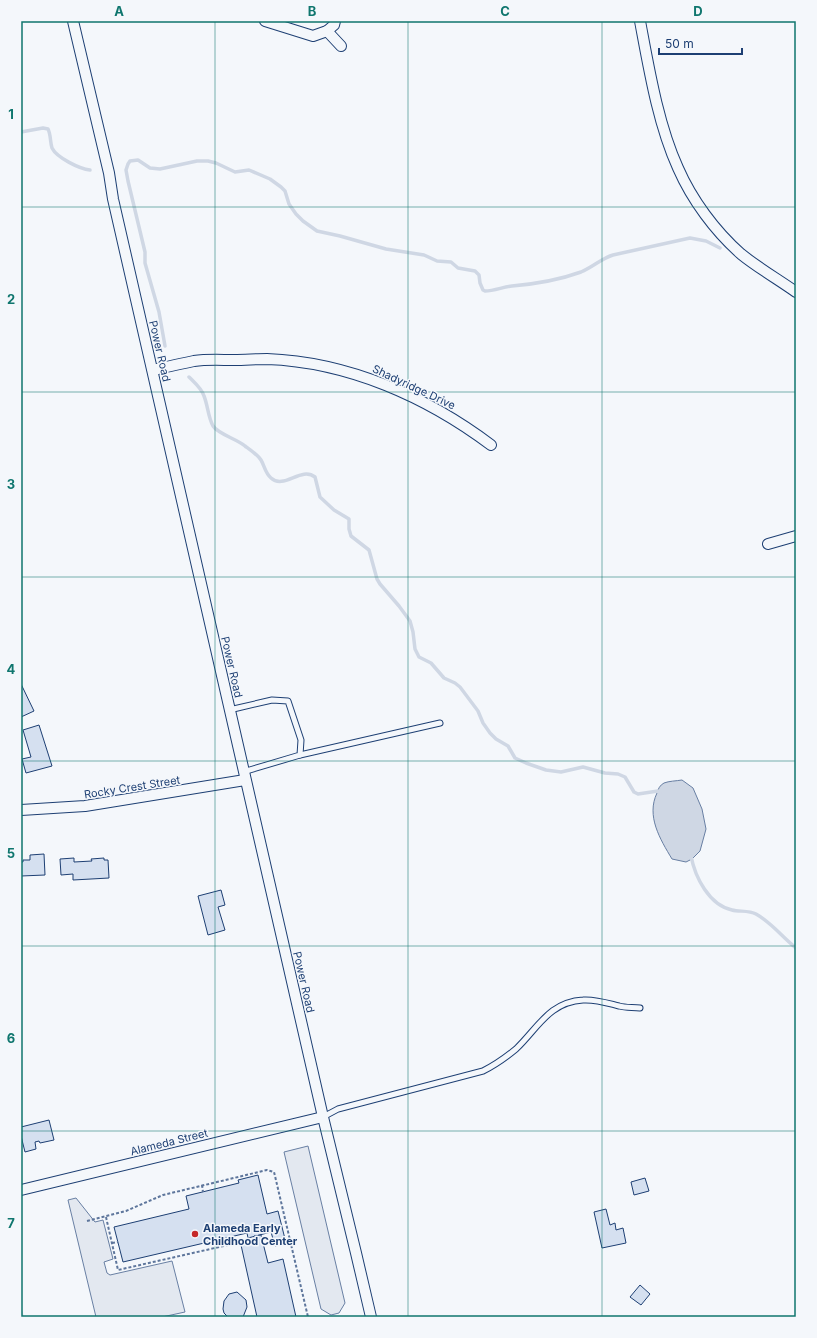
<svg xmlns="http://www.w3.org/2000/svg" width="817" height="1338" font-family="Inter,sans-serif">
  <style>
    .parking { fill: #e3e8f0; stroke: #687fa3 }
    .water { fill: #cfd7e4; stroke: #687fa3 }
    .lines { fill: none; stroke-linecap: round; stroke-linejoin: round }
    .stream { stroke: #cfd7e4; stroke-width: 3.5 }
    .building { fill: #d5e0f0; stroke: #1d3f73 }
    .service-casing { stroke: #1d3f73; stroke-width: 7 }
    .minor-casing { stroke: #1d3f73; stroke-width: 12 }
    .path { stroke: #5e769c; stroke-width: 2; stroke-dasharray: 3 2; stroke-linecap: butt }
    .service { stroke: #f4f7fb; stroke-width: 5 }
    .minor { stroke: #f4f7fb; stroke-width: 10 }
    .grid { fill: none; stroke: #0f766e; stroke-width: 1; stroke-opacity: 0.55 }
    .poi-dot { fill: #c62828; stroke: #f4f7fb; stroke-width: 1.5 }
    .labels { text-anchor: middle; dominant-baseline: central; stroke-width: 3; stroke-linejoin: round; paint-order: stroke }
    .street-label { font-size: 11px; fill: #1d3f73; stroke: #f4f7fb }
    .poi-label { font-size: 11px; font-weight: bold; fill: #1d3f73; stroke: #f4f7fb; text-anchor: start }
    .neatline { fill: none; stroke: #0f766e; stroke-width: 1.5 }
    .grid-label { font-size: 13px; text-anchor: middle; font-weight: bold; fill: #0f766e }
  </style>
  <rect width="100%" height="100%" fill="#f4f7fb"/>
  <g class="parking">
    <polygon points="308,1146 345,1303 339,1313 331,1315 321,1309 284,1152"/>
    <polygon points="76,1198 95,1222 103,1220 113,1259 104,1262 107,1273 110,1275 172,1261 185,1312 162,1317 96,1317 68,1200"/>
  </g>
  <path class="water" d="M682 780 693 788 702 809 706 829 700 851 692 859 686 862 672 859C660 839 646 816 657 793 658 789 660 785 664 783 669 781 676 781 682 780Z"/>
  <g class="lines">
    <g class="stream">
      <path d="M21 132 43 128 48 129C51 135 50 142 52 148 57 158 80 169 90 170"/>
      <path d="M165 346 159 312 145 263V252L128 181 126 170 128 164 130 161 138 160 150 168 160 169 197 161H208L216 163 235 172 249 170 270 179 281 187 285 191 289 204 296 214 303 221 317 231 340 236 386 249 424 255 437 261 451 262 458 268 475 271 479 275 480 283 483 290 485 291C494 291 503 287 512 286 535 284 559 280 581 272 593 267 602 258 613 255L690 238 706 241 720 248"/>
      <path d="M189 377C195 383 202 389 204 396 208 406 208 417 213 426 218 434 237 439 245 446 249 449 258 455 261 460 265 467 265 473 271 478 284 490 301 466 315 477L320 497 334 510 349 519V529L351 536 369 550 377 579 380 584 399 606 410 621 413 632 415 649 419 657 431 663 444 678 455 683 460 687 478 711 483 723 490 733 496 739 508 746 515 758 526 763 546 770 561 772 583 767 605 773 618 774 625 777 634 792 638 794 658 791 660 793"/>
      <path d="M691 856C695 877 709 905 732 910 739 912 749 910 756 914 772 923 782 937 796 948"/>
      <polyline points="21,1312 22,1317"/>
    </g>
  </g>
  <g class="building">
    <polygon points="21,684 34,711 21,717"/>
    <polygon points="39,725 52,766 26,773 22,759 31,757 23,730"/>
    <polygon points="44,854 45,875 21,876 21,862 23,862 23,860 30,860 30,855"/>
    <polygon points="74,858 74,862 92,861 91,859 104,858 104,860 108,860 109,878 73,880 73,874 61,875 60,859"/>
    <polygon points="221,890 225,905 218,907 225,930 208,935 198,896"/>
    <polygon points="49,1120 54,1140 40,1143 39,1141 35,1142 36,1149 25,1152 21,1136 21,1127"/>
    <polygon points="258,1175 267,1214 278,1211 286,1243 275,1246 271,1232 248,1238 247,1233 123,1262 114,1227 189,1209 186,1196 239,1183 238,1180"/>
    <polygon points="645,1178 649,1191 634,1195 631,1182"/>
    <polygon points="606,1209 610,1225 615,1223 616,1230 623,1228 626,1243 602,1248 594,1212"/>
    <polygon points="261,1235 268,1263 283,1259 296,1317 257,1317 241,1245 255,1242 254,1236"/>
    <polygon points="640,1285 650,1294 641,1305 630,1297"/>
    <polygon points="237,1292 246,1300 247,1307 243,1317 228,1317 224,1313 223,1309 224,1301 229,1294"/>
  </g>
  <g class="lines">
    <defs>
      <g id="service">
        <polyline points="229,710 272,700 288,701 301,740 300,755 243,772"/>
        <polyline points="300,755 440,723"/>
        <path d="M323 1117 338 1109 483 1071C495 1065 505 1058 516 1049 538 1028 549 1002 583 1000 595 999 607 1003 619 1006 626 1008 633 1007 640 1008"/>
      </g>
      <g id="minor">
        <polyline points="73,21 109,173 113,199 323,1117 356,1253 371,1317"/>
        <polyline points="265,21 313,36 327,31 334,25 335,21"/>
        <path d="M640 21C649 69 658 124 678 168 692 200 715 231 741 254 757 267 779 280 796 292"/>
        <polyline points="327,31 341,46"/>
        <path d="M153 370C166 367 180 364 194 361 207 359 221 360 234 360 245 360 256 359 267 359 349 362 427 397 491 445"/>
        <polyline points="768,544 796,536"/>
        <polyline points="21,810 85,806 245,780"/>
        <polyline points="21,1190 323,1117"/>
      </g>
    </defs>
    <use href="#service" class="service-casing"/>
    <use href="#minor" class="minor-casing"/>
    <g class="path">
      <polyline points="202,1185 203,1192"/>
      <polyline points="106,1217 118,1270 250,1240"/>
      <polyline points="87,1221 126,1211 163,1195 267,1170 274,1172 275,1176 308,1317"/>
      <polyline points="112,1243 118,1242"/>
    </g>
    <use href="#service" class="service"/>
    <use href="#minor" class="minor"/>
  </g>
  <path class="grid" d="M215 21V1317M408 21V1317M602 21V1317M21 207H796M21 392H796M21 577H796M21 761H796M21 946H796M21 1131H796"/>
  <circle class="poi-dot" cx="195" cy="1234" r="4"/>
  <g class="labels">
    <g class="street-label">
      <text transform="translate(160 351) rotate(77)">Power Road</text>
      <text transform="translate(414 387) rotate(25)">Shadyridge Drive</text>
      <text transform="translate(232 667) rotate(77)">Power Road</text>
      <text transform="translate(132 787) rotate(-9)">Rocky Crest Street</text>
      <text transform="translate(304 982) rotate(77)">Power Road</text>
      <text transform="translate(169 1142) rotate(-14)">Alameda Street</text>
    </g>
    <g class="poi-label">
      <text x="203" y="1228">Alameda Early<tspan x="203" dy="13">Childhood Center</tspan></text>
    </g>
  </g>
  <rect width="817" height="1338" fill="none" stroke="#f4f7fb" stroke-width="44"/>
  <path d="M659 48v6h83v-6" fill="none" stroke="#1d3f73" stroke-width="2"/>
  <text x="665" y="48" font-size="12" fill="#1d3f73" stroke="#f4f7fb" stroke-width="3" paint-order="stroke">50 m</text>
  <rect x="22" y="22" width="773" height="1294" class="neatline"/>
  <g class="grid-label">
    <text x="119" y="16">A</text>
    <text x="312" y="16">B</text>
    <text x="505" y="16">C</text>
    <text x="698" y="16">D</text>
    <text x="11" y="119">1</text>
    <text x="11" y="304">2</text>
    <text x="11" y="489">3</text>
    <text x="11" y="674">4</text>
    <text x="11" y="858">5</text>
    <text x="11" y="1043">6</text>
    <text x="11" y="1228">7</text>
  </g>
</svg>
